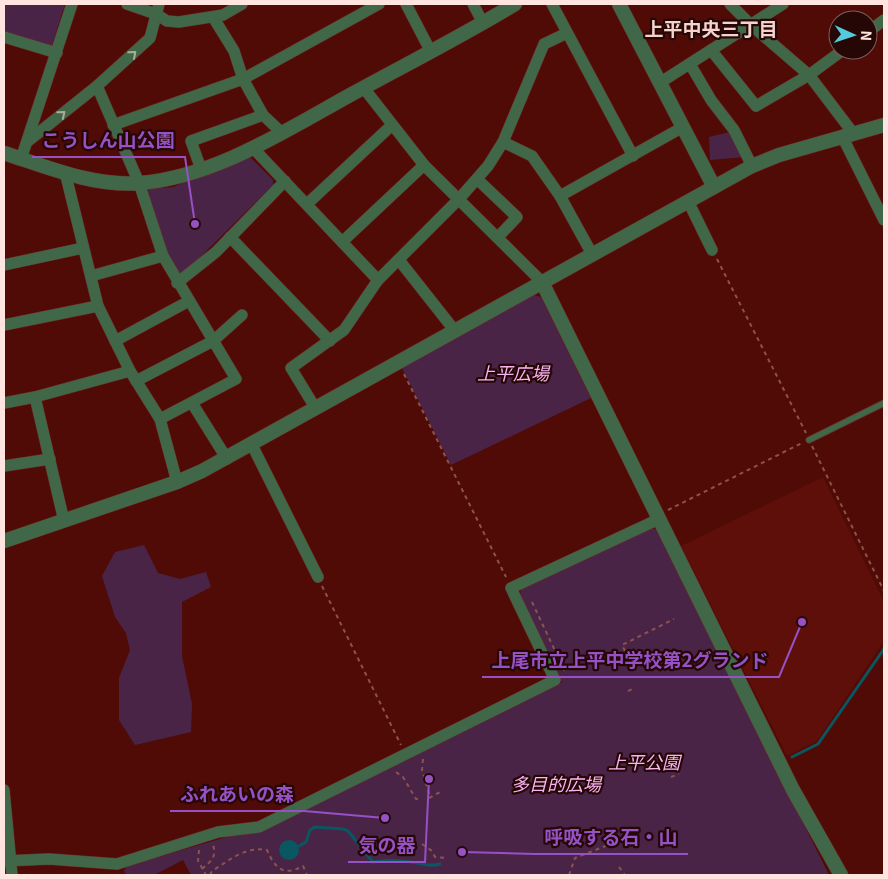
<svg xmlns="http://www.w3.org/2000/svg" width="888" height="879" font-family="Georgia,'Noto Sans JP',serif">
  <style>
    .built { fill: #5e0f09 }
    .green { fill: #4a2447 }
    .water { fill: #095761 }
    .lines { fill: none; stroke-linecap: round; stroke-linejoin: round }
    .stream { stroke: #095761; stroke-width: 3 }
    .service-casing { stroke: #6d2e29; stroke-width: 7 }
    .minor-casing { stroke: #6d2e29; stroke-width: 12 }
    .tertiary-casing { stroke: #6d2e29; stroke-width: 15 }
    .path { stroke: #8b534e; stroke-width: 2; stroke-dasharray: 4 4; stroke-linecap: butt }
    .service { stroke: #406748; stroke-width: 5.5 }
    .minor { stroke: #406748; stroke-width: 11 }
    .tertiary { stroke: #406748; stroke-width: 14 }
    .oneway { stroke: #a9ac9b }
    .labels { text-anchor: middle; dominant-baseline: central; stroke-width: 4.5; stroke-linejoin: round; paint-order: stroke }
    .park-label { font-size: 18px; font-style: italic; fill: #fab3f4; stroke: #250705 }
    .neighbourhood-label { font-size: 19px; font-weight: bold; fill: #f6d2cc; stroke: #250705 }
    .leader { fill: none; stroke: #9551c5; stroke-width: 2 }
    .callout-dot { fill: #9551c5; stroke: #250705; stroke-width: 2 }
    .callout-label { font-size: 19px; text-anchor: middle; font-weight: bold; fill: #9551c5; stroke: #250705; stroke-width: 4.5; stroke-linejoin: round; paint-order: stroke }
  </style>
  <rect width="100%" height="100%" fill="#510b06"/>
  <polygon class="built" points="823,477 884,602 884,641 817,741 787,756 681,546"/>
  <g class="green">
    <polygon points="4,4 65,4 52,45 48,48 4,34"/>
    <polygon points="730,132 744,157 710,160 709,137"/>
    <polygon points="247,157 251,158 273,180 273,185 182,275 176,274 165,254 146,194 149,189 173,187"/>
    <polygon points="534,295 541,297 591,398 451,465 402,368"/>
    <polygon points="651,528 658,530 829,875 191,875 183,860 154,875 126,875 124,871 127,866 237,834 412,756 562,682 520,596 521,589"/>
    <polygon points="144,545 158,573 180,579 206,572 211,587 182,602 182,656 192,704 191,732 135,745 119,720 119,678 130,650 126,633 115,617 102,576 115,552"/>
  </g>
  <circle class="water" cx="289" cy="850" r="10"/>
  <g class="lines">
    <g class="stream">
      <polyline points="792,757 818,744 884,649"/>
      <path d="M299 846 306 842 310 830 315 827 343 829 348 831 373 862C387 860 403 860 417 863 426 864 430 867 440 864"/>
    </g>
    <defs>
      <polyline id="service" points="809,440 884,403"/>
      <g id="minor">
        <polyline points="127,4 156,14 167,21 179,22 223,15 242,4"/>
        <polyline points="406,4 431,52"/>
        <polyline points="473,4 483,23"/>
        <polyline points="552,4 633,156"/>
        <polyline points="730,4 751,25 809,75 853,133"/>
        <polyline points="213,17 234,51 243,79 263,115 281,132"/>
        <polyline points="868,32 884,20"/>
        <polyline points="4,37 57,53"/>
        <polyline points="711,50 756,106 809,75 843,50"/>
        <polyline points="690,64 711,100 734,130 752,166"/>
        <polyline points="661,82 783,4"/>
        <polyline points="97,86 139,183 163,256 236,379 160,419"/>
        <polyline points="363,87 424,165 542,282"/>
        <polyline points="113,125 243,79 379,4"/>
        <polyline points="842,136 884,220"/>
        <polyline points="27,142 97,86 150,38 159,4"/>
        <polyline points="503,142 532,156 560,196 592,254"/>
        <polyline points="253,148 378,280"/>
        <polyline points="21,159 72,4"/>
        <polyline points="201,169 191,141 263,115"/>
        <polyline points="65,172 98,306 130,371 160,419 177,482"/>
        <polyline points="477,179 517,217 499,236"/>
        <polyline points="560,196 683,127"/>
        <polyline points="688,201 712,250"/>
        <polyline points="307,204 392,125"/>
        <polyline points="230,237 330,341"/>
        <polyline points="342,242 424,165"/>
        <polyline points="399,260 455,331"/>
        <polyline points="4,265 83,248"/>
        <polyline points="91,276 163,256"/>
        <polyline points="177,283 216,252 285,181"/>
        <polyline points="4,325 98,306"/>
        <polyline points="115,341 189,301"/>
        <polyline points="136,381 213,341 242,315"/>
        <polyline points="35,397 64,521"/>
        <polyline points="4,403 35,397 130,371"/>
        <polyline points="192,403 227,459"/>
        <polyline points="316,409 291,368 344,330 378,280 459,199 488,166 503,142 544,44 567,33"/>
        <polyline points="252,445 318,577"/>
        <polyline points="4,466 50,459"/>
        <polyline points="4,790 12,875"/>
        <polyline points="4,861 49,859 117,864 218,832 259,827 555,680 511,588 659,519"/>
      </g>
      <g id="tertiary">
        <polyline points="619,4 714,187"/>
        <path d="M4 153C47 167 94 187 140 183 215 177 288 129 352 94 407 64 462 36 515 4"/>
        <polyline points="542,282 793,790 841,875"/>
        <polyline points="4,541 177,482 202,471 752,166 779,155 884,125"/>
      </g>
    </defs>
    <use href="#service" class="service-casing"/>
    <use href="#minor" class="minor-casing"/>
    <use href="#tertiary" class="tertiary-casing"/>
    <g class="path">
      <polyline points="717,259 806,433"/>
      <polyline points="404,374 506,577"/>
      <polyline points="812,446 884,591"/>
      <polyline points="668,510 802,443"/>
      <polyline points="322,586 401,745"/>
      <polyline points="532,602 566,674"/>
      <polyline points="625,651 622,645 674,619"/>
      <polyline points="628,691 635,688"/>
      <polyline points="423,759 422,770 430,797"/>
      <polyline points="396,772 403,777 416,799 420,799"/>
      <polyline points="671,777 679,774"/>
      <polyline points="429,798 442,791"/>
      <polyline points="422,844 432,851 435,857 448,858"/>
      <polyline points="199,850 198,861 206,875"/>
      <polyline points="619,867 625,875"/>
      <path d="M202 869C211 861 217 857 213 845"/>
      <path d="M210 875 212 871C230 860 245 846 267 850 275 868 283 877 303 866L307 875"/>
      <polyline points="569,875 575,858 631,836"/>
    </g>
    <use href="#service" class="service"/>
    <use href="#minor" class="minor"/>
    <use href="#tertiary" class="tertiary"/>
  </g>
  <defs><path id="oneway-chevron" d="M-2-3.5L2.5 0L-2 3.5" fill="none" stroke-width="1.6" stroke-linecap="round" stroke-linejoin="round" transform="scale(1.25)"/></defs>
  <g class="oneway">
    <use href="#oneway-chevron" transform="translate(133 54) rotate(-41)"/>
    <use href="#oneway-chevron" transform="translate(62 114) rotate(-39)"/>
  </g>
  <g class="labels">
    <g class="park-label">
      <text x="513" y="372">上平広場</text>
      <text x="644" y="761">上平公園</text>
      <text x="556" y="783">多目的広場</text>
    </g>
    <g class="neighbourhood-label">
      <text x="711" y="27">上平中央三丁目</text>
    </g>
  </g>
  <path class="leader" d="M195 224L185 157H32M802 622L779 677H482M385 818L304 811H170M462 852L535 854H688M429 779L425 862H348"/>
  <g class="callout-dot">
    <circle cx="195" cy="224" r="5"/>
    <circle cx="802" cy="622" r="5"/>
    <circle cx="385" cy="818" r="5"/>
    <circle cx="462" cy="852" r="5"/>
    <circle cx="429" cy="779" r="5"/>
  </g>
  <g class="callout-label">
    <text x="108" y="147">こうしん山公園</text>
    <text x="630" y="667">上尾市立上平中学校第2グランド</text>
    <text x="237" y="801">ふれあいの森</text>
    <text x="611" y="844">呼吸する石・山</text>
    <text x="387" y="852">気の器</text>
  </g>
  <rect width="888" height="879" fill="none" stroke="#ffe4df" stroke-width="10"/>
  <g transform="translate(853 35) rotate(93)"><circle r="24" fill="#250705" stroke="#7c5f5c"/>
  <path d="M0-4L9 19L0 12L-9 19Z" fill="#54cadd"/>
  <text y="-8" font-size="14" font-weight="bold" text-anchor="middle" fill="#ffe4df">N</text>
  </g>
</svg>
